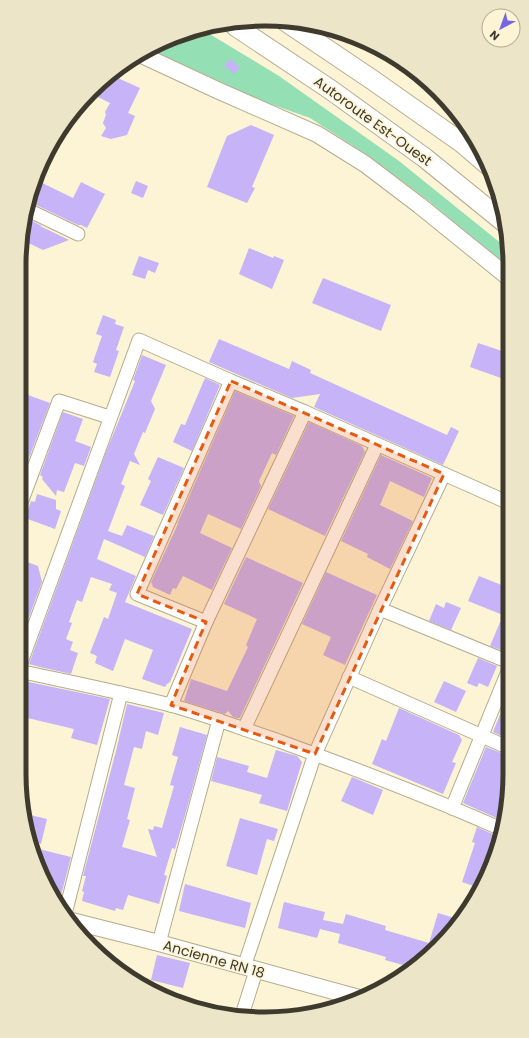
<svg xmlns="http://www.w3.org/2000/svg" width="529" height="1038" font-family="Poppins,sans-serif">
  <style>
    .green { fill: #94dfb4 }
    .building { fill: #c6b3f8 }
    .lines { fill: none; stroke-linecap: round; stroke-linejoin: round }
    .minor-casing { stroke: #b4ac8e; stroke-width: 15 }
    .major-casing { stroke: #b4ac8e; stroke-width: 18 }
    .highway-casing { stroke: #b4ac8e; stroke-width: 21 }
    .minor { stroke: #fff; stroke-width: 13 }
    .major { stroke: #fff; stroke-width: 16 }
    .highway { stroke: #fff; stroke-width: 19 }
    .marked { fill: #e8590c; fill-opacity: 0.2; stroke: #e8590c; stroke-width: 3; stroke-dasharray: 8 5; stroke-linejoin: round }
    .labels { text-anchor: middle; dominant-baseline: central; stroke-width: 3.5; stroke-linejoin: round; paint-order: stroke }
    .street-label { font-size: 14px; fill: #3e3a2e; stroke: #fcf4d5 }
    .rim { fill: none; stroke: #3e3a2e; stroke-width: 5 }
  </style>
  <rect width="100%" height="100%" fill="#fcf4d5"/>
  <polygon class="green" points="203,30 279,76 399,161 508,249 508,267 425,198 369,156 310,118 265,102 153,51 185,32"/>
  <g class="building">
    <polygon points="230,59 240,67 234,74 224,66"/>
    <polygon points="111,75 140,88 128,113 135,116 127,135 111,139 101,136 106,128 103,123 106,115 105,112 110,103 92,94 102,80"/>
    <polygon points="251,125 274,135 252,187 255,188 247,203 207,187 227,136"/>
    <polygon points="38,181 73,198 81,182 105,194 87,228 81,225 78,225 32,203"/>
    <polygon points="136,181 148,186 143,198 131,193"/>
    <polygon points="28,219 42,226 40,226 69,240 43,250 22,240"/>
    <polygon points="249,248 273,258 274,256 284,260 272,289 239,274"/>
    <polygon points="139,256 159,263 155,273 148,270 145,279 132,275"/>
    <polygon points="323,278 391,305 381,331 312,303"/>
    <polygon points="103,315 116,320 115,324 124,327 116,350 119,351 110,377 94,372 97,364 93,362 102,336 96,334"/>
    <polygon points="219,339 289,369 292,361 311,370 310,373 447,435 451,427 459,431 443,465 314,407 320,394 292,398 209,362"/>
    <polygon points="478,343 508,353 508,358 501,378 470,367"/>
    <polygon points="142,355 166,365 151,401 155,409 145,433 143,432 134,454 140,465 130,461 121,484 125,486 108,531 122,536 127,525 154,536 145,557 104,539 97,559 136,576 125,602 192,629 170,682 167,684 165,687 142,679 153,650 125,639 113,671 95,663 97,656 90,653 104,617 108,619 117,593 109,590 112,584 91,577 82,602 77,600 69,622 72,623 66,639 73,642 70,650 78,653 71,674 40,667 29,664 106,452 135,381 133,380"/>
    <polygon points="205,378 220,385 192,451 173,442 181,424 185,425"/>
    <polygon points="235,391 294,416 276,455 272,453 259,481 261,486 241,529 208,514 200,533 232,548 212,590 183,576 176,589 173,588 170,595 153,587 151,582 177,526 178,522"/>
    <polygon points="28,395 50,403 19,484 19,418"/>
    <polygon points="63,412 83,419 75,441 91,447 84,466 75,463 64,492 57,490 56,496 42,479 43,477 40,475"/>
    <polygon points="309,422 362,446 365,452 325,536 268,509"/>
    <polygon points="381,455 432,478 424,497 390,481 380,505 413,521 390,569 367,557 368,554 341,541"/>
    <polygon points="158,457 184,468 163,515 140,505 151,481 148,479"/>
    <polygon points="37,494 56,500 56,509 61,511 55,529 25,518 31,501 35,502"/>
    <polygon points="246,557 303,583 240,718 237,718 233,717 228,711 225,714 184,701 191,679 227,691 248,647 246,645 257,619 224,604"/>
    <polygon points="19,559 38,566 42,582 19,644"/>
    <polygon points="326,572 377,595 345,665 323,655 331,637 302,624"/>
    <polygon points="479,576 509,588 509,647 501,650 490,646 503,615 468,601"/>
    <polygon points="446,602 461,608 451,630 429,621 436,604 444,608"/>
    <polygon points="478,658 497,666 488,687 479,683 477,687 467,683"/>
    <polygon points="19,680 110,699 97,745 71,738 74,729 19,716"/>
    <polygon points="444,681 466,691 456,712 434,702"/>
    <polygon points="509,692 509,739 493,732"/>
    <polygon points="127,704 164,713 158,735 146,731 142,749 134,747 124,785 135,788 127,819 130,820 122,847 126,848 157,857 148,829 153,830 154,826 162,828 174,786 170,785 178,757 172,755 180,727 207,735 184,819 175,849 172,848 164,875 167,876 159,904 128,895 123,910 116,908 115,911 82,901 84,892 82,891 86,876 83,876 116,751"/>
    <polygon points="399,708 459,735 462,740 452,762 456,763 443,794 372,764 382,739 386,741"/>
    <polygon points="486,747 509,756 509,789 501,820 463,803"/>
    <polygon points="276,750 297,756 302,762 287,811 259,803 262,795 211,781 217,757 249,766 247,772 267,778"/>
    <polygon points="352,777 383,790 373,815 341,801"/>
    <polygon points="26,814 47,819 41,844 30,841"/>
    <polygon points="240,818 278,829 274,841 267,839 257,875 226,866"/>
    <polygon points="477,827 497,836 485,882 480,888 462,882 475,843 472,842"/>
    <polygon points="39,849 71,857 59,903 36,860"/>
    <polygon points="185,884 251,903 245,928 179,911"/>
    <polygon points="284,902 325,912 323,920 343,924 346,914 386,926 385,930 429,943 438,913 458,919 438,947 410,967 385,960 386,957 338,943 340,934 320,929 317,938 278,928"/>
    <polygon points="157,955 190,963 183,988 151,980"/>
  </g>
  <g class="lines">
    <defs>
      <g id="minor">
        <polyline points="30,211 78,234"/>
        <polyline points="19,508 59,401 109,417"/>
        <polyline points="380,609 509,662"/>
        <polyline points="206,622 137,594 231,381"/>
        <polyline points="19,668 139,340 231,381 305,412 509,503"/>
        <path d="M19 671C69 682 120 692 170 705 207 715 243 729 279 741 353 768 427 796 499 828"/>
        <polyline points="349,677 509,748"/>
        <polyline points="171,705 206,622 305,412"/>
        <polyline points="244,729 377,445"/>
        <polyline points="452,808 509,669"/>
        <polyline points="65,914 121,693"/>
        <polyline points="159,943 219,720"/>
        <polyline points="244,967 315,754 380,609 444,474"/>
        <polyline points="242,1015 256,971"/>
      </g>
      <g id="major">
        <polyline points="144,56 217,90 317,134 365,164 419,205 508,277"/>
        <polyline points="68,920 159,943 359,998"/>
      </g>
      <g id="highway">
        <polyline points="285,21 374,81 462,143 489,166"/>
        <polyline points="235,26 331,90 425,158 505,223"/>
      </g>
    </defs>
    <use href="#minor" class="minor-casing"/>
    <use href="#major" class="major-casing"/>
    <use href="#highway" class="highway-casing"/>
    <use href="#minor" class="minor"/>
    <use href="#major" class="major"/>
    <use href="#highway" class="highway"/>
  </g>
  <path class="marked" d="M231 381 444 474 315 754 171 705 206 622 137 594Z"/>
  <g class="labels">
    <g class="street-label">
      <text transform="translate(373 121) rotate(36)">Autoroute Est-Ouest</text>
      <text transform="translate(214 959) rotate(16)">Ancienne RN 18</text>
    </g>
  </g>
  <path d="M0 0H529V1038H0ZM264 26H265A238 238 0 0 1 503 264V774A238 238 0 0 1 265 1012H264A238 238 0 0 1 26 774V264A238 238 0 0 1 264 26Z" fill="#ede5c8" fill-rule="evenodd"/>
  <path class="rim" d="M264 26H265A238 238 0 0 1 503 264V774A238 238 0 0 1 265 1012H264A238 238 0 0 1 26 774V264A238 238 0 0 1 264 26Z"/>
  <g transform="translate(501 28) rotate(221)"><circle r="19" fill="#fcf4d5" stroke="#b0aa92"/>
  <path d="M0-3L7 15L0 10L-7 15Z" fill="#7467e2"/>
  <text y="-6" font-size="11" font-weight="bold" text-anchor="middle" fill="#3e3a2e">N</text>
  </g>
</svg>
